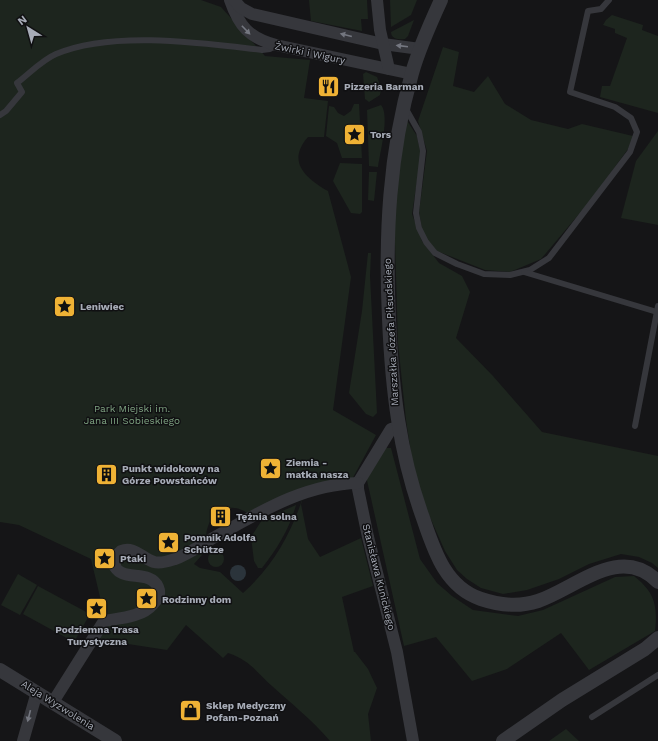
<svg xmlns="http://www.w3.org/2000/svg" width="658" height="741" font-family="'Work Sans',sans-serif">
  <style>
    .green { fill: #1d251e; fill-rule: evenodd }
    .water { fill: #2b343b }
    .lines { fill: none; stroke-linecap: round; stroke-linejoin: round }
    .service { stroke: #36373c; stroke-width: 6 }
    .minor { stroke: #36373c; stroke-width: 12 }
    .tertiary { stroke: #36373c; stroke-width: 14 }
    .oneway { fill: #747780 }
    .labels { text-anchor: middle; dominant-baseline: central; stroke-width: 3; stroke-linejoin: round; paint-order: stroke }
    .street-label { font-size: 10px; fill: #a7acb7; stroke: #101012 }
    .poi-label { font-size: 10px; font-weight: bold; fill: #a7acb7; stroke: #101012; text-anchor: start }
    .park-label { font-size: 10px; fill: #7ea281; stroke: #101012 }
  </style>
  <rect width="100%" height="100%" fill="#151517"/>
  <g class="green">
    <path d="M0 0H201L221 7 265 56 310 60 304 98 328 101 324 137H308C286 162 306 178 328 191L351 277 333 410 376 435 349 485 304 496 301 504 308 539 320 557 361 538 373 586 342 597 354 652H355L368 669 377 688 368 714 371 741H330C312 720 292 704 272 686 255 671 251 661 228 653L223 658 186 625 167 650 89 638 104 614 91 559 19 525 0 522ZM302 500C290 536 272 567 243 593L220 572 200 568 194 564 209 547C201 533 212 509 229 508 238 507 245 511 252 516Z"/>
    <polygon points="309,0 367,0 368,19 361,19 362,31 311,21"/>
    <polygon points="390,0 417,0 411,15 391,27"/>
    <polygon points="612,15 643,25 642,30 658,36 658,113 600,97 602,86 610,86 627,38 615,33 615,29 603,25 606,20"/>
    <path d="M414 20 408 36 405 39C399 40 391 39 391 32Z"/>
    <polygon points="443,47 459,52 453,86 474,92 488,76 505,104 531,120 568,129 582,124 633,136 628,149 590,201 541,259 510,272 485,270 437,251 427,240 422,229 419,212 427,151 418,121"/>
    <polygon points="366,72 377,77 381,88 380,95 369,102 365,99 363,74"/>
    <polygon points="354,104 359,104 362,158 342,158 337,143 326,136 329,106 334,107 338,113 344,116 351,111"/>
    <path d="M381 105C390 115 380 153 378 167L369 166 367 110Z"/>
    <polygon points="406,119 417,136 421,155 412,214 422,241 439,263 462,276 470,292 456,338 493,376 542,432 658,456 658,568 652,563 639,557 621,554 589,564 559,579 527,590 503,594 481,588 467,579 457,570 445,551 416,486 406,420 398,343 394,209"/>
    <polygon points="658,131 658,225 621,218 636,161"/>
    <polygon points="340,163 362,164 362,212 360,214 351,213 333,181"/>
    <polygon points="369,172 377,172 374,201 368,200"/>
    <polygon points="368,253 371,253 370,276 377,413 373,417 366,414 349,393 362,311"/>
    <path d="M385 448H391L420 559 437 583 452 596 473 610 518 616 543 610 615 577 634 576C654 592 658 604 655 631L589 670 561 633 507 669 472 681 436 637 404 646 366 476Z"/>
    <path d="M296 505C290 528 277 549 262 568H258L254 561 251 537 262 520Z"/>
    <circle cx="216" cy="559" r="8"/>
    <polygon points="18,574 37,585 20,615 1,605"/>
    <polygon points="38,586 90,614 74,642 23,614"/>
    <polygon points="566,729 579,741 549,741"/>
  </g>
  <circle class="water" cx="238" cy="573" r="8"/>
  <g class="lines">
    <g class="service">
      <polyline points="406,109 419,132 423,151 416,213 419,228 426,242 435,253 457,264 484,274 510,275 530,270 549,258 630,152 637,132 631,118 615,107 570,92 588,11 601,9 609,0"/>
      <path d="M0 115 6 111 22 92 17 83C30 73 42 60 56 54 112 30 203 43 262 50L270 49 275 46"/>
      <polyline points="524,272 657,312"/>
      <polyline points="635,426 658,306"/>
      <polyline points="592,717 658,675"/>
    </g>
    <g class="minor">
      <path d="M230 0C239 26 249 38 276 45L412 74"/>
      <polyline points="234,0 241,8 252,14 383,44 420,49"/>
      <polyline points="377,0 380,30 389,69"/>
      <polyline points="398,427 391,429 358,483 358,489 368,537 397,652 413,741"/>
      <path d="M53 702 104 621C121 618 142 617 153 604 158 599 161 594 158 587 152 573 133 578 122 573 119 572 117 570 115 567V557L121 551C134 546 142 558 154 562 161 564 169 561 175 559 189 554 202 544 215 537 260 512 305 484 358 483"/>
      <polyline points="23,741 37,692"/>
    </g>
    <g class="tertiary">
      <path d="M441 0C430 24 419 48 412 73 389 154 385 236 389 319 392 389 399 452 423 518 434 550 445 587 481 599 499 605 520 607 538 601 576 588 621 543 658 582"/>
      <polyline points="0,670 115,741"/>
      <polyline points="503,741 562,700 645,649 658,638"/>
    </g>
  </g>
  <defs><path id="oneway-solid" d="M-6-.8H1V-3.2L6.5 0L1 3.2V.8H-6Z"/></defs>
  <g class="oneway">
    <use href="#oneway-solid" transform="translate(246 30) rotate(46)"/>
    <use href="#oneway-solid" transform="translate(346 35) rotate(-166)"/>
    <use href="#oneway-solid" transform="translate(402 46) rotate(-173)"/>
    <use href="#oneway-solid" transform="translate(29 716) rotate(104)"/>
  </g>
  <defs>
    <symbol id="restaurant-square" viewBox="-11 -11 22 22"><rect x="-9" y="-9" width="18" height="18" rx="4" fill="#efb235" stroke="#101012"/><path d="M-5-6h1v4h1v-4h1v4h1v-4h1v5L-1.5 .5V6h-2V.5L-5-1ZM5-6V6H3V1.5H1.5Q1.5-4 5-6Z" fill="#111"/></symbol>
    <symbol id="sight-square" viewBox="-11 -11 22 22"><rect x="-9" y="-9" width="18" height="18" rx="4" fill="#efb235" stroke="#101012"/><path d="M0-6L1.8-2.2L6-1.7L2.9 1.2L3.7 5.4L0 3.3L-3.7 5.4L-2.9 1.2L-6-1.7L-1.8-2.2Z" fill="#111"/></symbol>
    <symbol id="building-square" viewBox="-11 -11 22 22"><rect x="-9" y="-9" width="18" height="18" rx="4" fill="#efb235" stroke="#101012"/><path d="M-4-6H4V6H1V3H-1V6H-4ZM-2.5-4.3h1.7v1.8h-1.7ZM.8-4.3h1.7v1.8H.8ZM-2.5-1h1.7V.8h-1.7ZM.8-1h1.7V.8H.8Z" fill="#111"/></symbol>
    <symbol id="shop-square" viewBox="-11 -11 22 22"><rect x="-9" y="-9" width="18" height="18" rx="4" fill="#efb235" stroke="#101012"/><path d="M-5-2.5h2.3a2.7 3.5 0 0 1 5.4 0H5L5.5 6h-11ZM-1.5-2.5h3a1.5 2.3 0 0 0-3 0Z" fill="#111"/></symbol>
  </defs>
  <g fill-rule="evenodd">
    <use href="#restaurant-square" x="316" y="74" width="25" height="25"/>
    <use href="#sight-square" x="342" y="122" width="25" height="25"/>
    <use href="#sight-square" x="52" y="294" width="25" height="25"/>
    <use href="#sight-square" x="258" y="456" width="25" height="25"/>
    <use href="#building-square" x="94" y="462" width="25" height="25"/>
    <use href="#building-square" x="208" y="504" width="25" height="25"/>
    <use href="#sight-square" x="156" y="530" width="25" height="25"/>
    <use href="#sight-square" x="92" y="546" width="25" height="25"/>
    <use href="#sight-square" x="134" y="586" width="25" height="25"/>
    <use href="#sight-square" x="84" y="596" width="25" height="25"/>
    <use href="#shop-square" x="178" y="698" width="25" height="25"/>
  </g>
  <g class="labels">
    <g class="street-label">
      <text transform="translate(310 53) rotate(12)">Żwirki i Wigury</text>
      <text transform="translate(391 332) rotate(-93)">Marszałka Józefa Piłsudskiego</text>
      <text transform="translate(379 577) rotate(76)">Stanisława Kunickiego</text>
      <text transform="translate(58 705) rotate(32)">Aleja Wyzwolenia</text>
    </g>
    <g class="poi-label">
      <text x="344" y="86">Pizzeria Barman</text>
      <text x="370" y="134">Tors</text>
      <text x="80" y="306">Leniwiec</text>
      <text x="286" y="462">Ziemia -<tspan x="286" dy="12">matka nasza</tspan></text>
      <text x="122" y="468">Punkt widokowy na<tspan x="122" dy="12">Górze Powstańców</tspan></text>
      <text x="236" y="516">Tężnia solna</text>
      <text x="184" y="537">Pomnik Adolfa<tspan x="184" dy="12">Schütze</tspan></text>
      <text x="120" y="558">Ptaki</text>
      <text x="162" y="599">Rodzinny dom</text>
      <text x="97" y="629" text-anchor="middle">Podziemna Trasa<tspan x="97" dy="12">Turystyczna</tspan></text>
      <text x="206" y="705">Sklep Medyczny<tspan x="206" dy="12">Pofam-Poznań</tspan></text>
    </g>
    <g class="park-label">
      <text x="132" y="408">Park Miejski im.<tspan x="132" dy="12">Jana III Sobieskiego</tspan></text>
    </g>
  </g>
  <g transform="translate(28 28) rotate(323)" stroke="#101012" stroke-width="3" paint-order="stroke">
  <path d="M0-3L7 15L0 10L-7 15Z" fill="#a7acb7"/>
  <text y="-6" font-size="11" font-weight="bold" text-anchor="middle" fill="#a7acb7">N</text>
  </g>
</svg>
